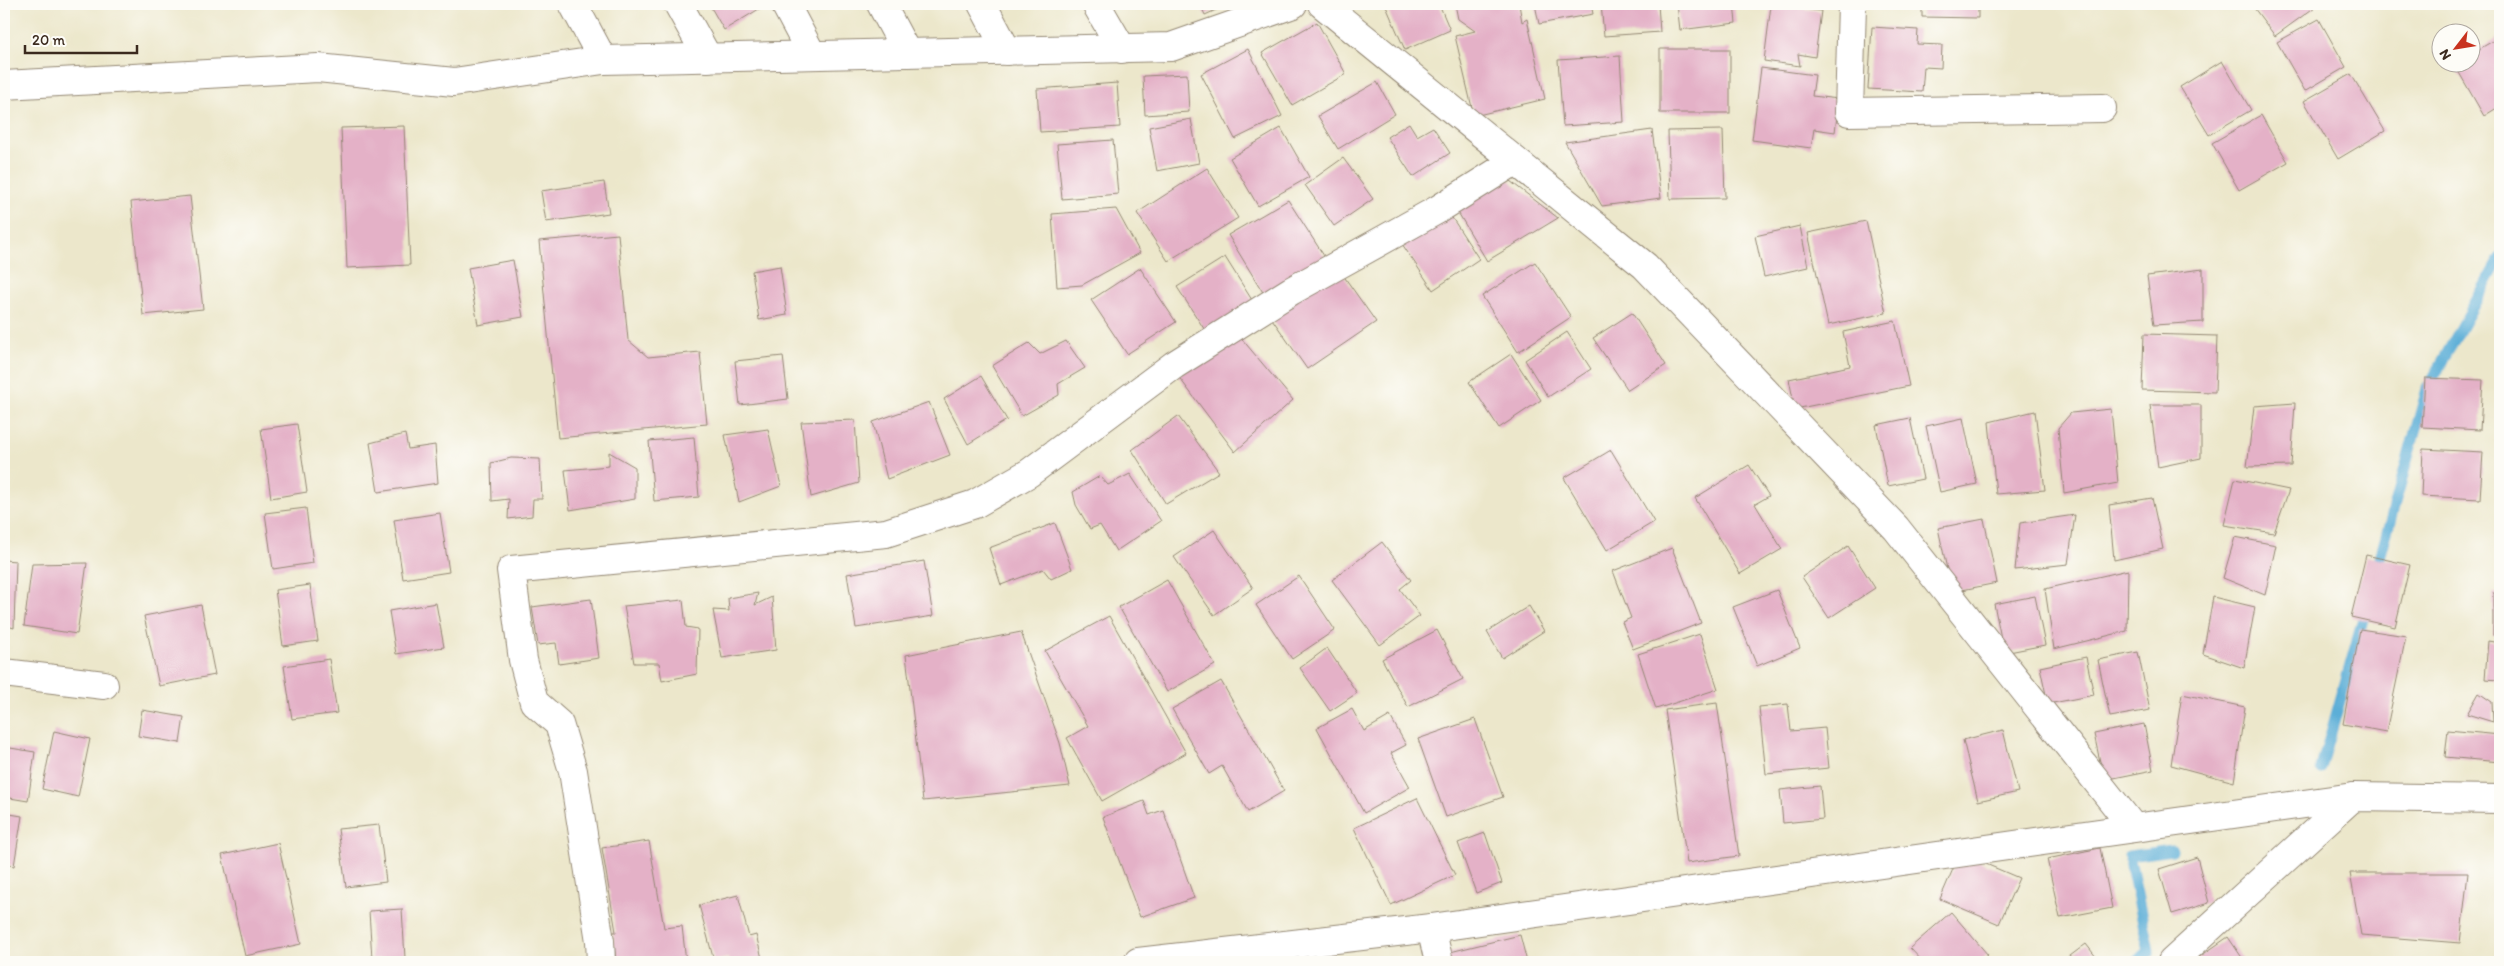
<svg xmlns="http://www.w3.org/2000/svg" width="2504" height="966" font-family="Itim,sans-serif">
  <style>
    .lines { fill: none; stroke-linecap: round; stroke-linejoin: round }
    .stream { stroke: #5baed7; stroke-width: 11 }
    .building { fill: #e4b1c7 }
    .minor-casing { stroke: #948874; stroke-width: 30 }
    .minor { stroke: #fff; stroke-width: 28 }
  </style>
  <rect width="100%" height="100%" fill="#fdfcf7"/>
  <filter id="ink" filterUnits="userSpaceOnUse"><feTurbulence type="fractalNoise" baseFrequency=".02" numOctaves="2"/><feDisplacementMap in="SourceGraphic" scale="10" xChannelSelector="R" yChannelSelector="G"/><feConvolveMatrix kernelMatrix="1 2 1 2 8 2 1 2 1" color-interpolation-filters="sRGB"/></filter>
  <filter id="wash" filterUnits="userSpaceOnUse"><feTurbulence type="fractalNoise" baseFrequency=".0096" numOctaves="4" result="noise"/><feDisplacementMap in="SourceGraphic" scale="20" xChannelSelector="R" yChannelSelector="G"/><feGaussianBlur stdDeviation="1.12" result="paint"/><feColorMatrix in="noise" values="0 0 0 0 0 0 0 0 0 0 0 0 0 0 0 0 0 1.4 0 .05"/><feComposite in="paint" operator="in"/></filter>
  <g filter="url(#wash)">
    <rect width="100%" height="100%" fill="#ece7cb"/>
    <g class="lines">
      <g class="stream">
        <polyline points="2376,572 2427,389 2500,258"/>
        <polyline points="2321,768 2367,605"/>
        <polyline points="2137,962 2149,951 2129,856 2172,850"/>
      </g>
    </g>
    <g id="blocks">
      <g class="building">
        <polygon points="709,4 763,4 764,6 724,30"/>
        <polygon points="1200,4 1229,4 1205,15"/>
        <polygon points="1385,4 1439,4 1450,30 1405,50"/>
        <polygon points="1455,4 1519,4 1522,22 1527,19 1545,99 1474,116 1455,36 1475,31 1458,19"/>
        <polygon points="1535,4 1591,4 1593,14 1539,24"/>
        <polygon points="1601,4 1658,4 1660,32 1604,36"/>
        <polygon points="1677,4 1734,4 1736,23 1680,30"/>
        <polygon points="1922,4 1978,4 1978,18 1922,17"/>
        <polygon points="2251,4 2313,4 2315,7 2275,36"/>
        <polygon points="1771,5 1821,11 1815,57 1798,54 1800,66 1764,61"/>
        <polygon points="2319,19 2346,67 2305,91 2277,42"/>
        <polygon points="1317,22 1346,74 1292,105 1262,53"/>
        <polygon points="1872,27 1918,30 1917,44 1942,45 1941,68 1924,67 1922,92 1868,89"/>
        <polygon points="2500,37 2500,106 2484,116 2454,64 2472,62 2472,53"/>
        <polygon points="1248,49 1282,116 1235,139 1201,74"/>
        <rect x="1660" y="49" width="70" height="64"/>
        <polygon points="1620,56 1624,122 1563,126 1558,60"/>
        <polygon points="2222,61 2251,110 2209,135 2180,87"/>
        <polygon points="1761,68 1815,75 1812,96 1839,99 1835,132 1814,129 1811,148 1752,140"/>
        <polygon points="1187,74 1189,112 1145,115 1143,76"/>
        <polygon points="2351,74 2385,131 2338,159 2304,101"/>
        <polygon points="1377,82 1395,114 1338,149 1318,116"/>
        <polygon points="1117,83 1120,127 1040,132 1037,89"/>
        <polygon points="2261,115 2288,162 2239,190 2212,143"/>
        <polygon points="1191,119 1199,163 1157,171 1149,127"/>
        <polygon points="1409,123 1417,136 1433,127 1450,153 1413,177 1387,137"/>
        <polygon points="404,126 410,265 347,268 341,128"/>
        <polygon points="1281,128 1309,177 1258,206 1230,158"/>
        <polygon points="1652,130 1661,198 1602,206 1565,142"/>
        <polygon points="1723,130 1725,198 1670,199 1668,131"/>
        <polygon points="1113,140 1118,194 1062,199 1057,144"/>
        <polygon points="1343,158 1373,199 1334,226 1305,185"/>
        <polygon points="1207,168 1238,218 1168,261 1137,213"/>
        <polygon points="1497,171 1558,218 1487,261 1450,199"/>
        <polygon points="604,182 609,213 546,222 541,191"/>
        <polygon points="190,196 203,309 143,315 131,202"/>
        <polygon points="1288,200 1326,259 1267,299 1228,235"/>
        <polygon points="1443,204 1479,259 1433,290 1396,235"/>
        <polygon points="1116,209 1140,253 1082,285 1057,287 1052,214"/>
        <polygon points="1866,221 1886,313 1828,325 1808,233"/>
        <polygon points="1800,226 1808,267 1764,277 1755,236"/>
        <polygon points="618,234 628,340 648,357 700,352 707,424 558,438 539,241"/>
        <polygon points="1225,257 1257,308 1210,338 1177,287"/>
        <polygon points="513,260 523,317 478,325 468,268"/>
        <polygon points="1535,262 1571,317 1518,352 1482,296"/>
        <polygon points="780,266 787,315 759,320 752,271"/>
        <polygon points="1140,268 1176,322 1127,354 1091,300"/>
        <polygon points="1338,268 1376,322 1307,369 1270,316"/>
        <polygon points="2203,269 2203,322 2154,325 2147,276"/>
        <polygon points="1632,313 1666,365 1628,390 1593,338"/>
        <polygon points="1895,321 1909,386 1795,409 1789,379 1850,366 1843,332"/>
        <polygon points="1236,332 1293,400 1235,452 1178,376"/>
        <polygon points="1567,332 1591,369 1548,397 1525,360"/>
        <polygon points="2144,334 2217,336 2215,392 2142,390"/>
        <polygon points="1066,341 1085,368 1058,384 1059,395 1022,416 992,366 1029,343 1040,354"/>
        <polygon points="1511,354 1541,400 1499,428 1469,382"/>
        <polygon points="783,356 788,399 740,405 735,361"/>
        <polygon points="981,376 1007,420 968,444 944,399"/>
        <polygon points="2425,378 2483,380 2480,430 2422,427"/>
        <polygon points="929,402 950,455 887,479 873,422"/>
        <polygon points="2295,403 2291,466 2247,467 2254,406"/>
        <polygon points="2150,405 2201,405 2201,458 2158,467"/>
        <polygon points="2111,409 2118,483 2064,493 2058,428 2071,413"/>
        <polygon points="2035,411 2045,490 1996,494 1989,422"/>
        <polygon points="1178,416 1219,472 1166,504 1132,450"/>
        <polygon points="1910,418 1923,479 1888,486 1876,425"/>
        <polygon points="1963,418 1977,484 1940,492 1926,426"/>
        <polygon points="855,420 859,483 811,497 801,422"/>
        <polygon points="297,424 307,492 271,498 261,429"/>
        <polygon points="768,429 781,486 739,502 725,435"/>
        <polygon points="405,434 408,449 435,445 438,483 378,492 370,443"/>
        <polygon points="694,437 699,497 654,501 649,441"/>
        <polygon points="2423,449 2483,452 2480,499 2421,496"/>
        <polygon points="1611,450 1654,522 1607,550 1564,478"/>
        <polygon points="609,452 635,467 635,499 570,510 565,470 609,466"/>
        <polygon points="511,458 540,459 542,499 533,499 532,516 508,519 509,499 492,501 491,463"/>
        <polygon points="1749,465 1769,496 1755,504 1782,549 1740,574 1695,498"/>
        <polygon points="1130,474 1161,521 1116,551 1100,525 1090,529 1076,505 1073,492 1100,476 1108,485"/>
        <polygon points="2235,479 2289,490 2274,533 2224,525"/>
        <polygon points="2152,498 2163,549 2114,560 2109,505"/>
        <polygon points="306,508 313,563 273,569 265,513"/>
        <polygon points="440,513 449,572 403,579 394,520"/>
        <polygon points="2075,515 2068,564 2015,570 2020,523"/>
        <polygon points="1984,519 1997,583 1952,592 1938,528"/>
        <polygon points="1055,523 1072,569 1051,579 1043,569 1001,585 989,548"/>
        <polygon points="1214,530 1253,588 1214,615 1174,557"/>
        <polygon points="2235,537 2276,545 2265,595 2223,578"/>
        <polygon points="1382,542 1411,580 1400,589 1420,616 1380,645 1332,580"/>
        <polygon points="1848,546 1875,588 1829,618 1802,577"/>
        <polygon points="1672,548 1701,623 1633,649 1622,622 1631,618 1613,571"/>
        <polygon points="2366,555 2410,565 2395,627 2351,617"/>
        <polygon points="4,560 16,561 14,628 4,625"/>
        <polygon points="924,561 933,616 856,628 847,574"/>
        <polygon points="87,563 77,634 24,626 32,564"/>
        <polygon points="2128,570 2127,631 2054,649 2045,589"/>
        <polygon points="1299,576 1335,630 1292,659 1256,605"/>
        <polygon points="1167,580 1215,665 1167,692 1119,607"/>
        <polygon points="310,585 318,641 283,646 275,590"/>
        <polygon points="1777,590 1800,648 1757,666 1733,607"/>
        <polygon points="758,593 755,605 772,597 776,650 722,658 713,610 729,611 728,598"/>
        <rect x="2493" y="593" width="7" height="42"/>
        <polygon points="2035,596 2045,645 2004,653 1994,604"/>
        <polygon points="2213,597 2255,607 2244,668 2203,654"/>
        <polygon points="591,599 599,658 559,664 556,643 538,645 532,607"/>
        <polygon points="683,600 686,627 698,629 697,674 662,681 659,663 634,663 624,606"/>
        <polygon points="436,603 444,647 396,654 389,611"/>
        <polygon points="201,605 215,675 159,686 144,616"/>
        <polygon points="1529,606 1544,631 1502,658 1487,632"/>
        <polygon points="1109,616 1186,753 1102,801 1067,738 1088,726 1045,651"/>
        <polygon points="2360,629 2406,636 2386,732 2343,724"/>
        <polygon points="1437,630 1463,679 1408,707 1382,659"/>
        <polygon points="1021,632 1060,743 1070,786 923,801 906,655"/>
        <polygon points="1700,634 1718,689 1656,709 1638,654"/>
        <polygon points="2488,641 2500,643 2500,680 2485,679"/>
        <polygon points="1327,648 1357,693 1330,711 1300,668"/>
        <polygon points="2138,652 2150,710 2110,717 2098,660"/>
        <polygon points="2086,657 2094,695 2048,704 2040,667"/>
        <polygon points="329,659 337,713 292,719 284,666"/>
        <polygon points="1221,681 1284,791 1248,812 1222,766 1209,774 1172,709"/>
        <polygon points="2479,693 2492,702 2493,722 2467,714"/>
        <polygon points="2182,694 2245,707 2234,782 2171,765"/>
        <polygon points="1717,703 1739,856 1687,863 1665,710"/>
        <polygon points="1788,704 1791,731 1825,728 1829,768 1766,774 1759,707"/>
        <polygon points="1352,709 1364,731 1390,716 1406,745 1391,753 1410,787 1364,813 1317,728"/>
        <polygon points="142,710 184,717 180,743 138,736"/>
        <polygon points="1475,719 1503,797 1446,817 1418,739"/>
        <polygon points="2144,724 2153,770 2104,780 2094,734"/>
        <polygon points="2003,730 2018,792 1978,801 1963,740"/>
        <polygon points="2448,730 2500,735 2500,762 2445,757"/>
        <polygon points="54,731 90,739 78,797 42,789"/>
        <polygon points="4,747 35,752 28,801 4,797"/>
        <polygon points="1820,786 1823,819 1783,823 1780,790"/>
        <polygon points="1417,798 1455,875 1391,905 1354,828"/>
        <polygon points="1144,801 1149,815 1163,810 1194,898 1140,917 1103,817"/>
        <polygon points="4,813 22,816 14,866 4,864"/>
        <polygon points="379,825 386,882 346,887 338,829"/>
        <polygon points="1485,833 1502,883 1476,893 1458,843"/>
        <polygon points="649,841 664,928 682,926 686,962 616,962 613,932 616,932 602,848"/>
        <polygon points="278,843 301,944 245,956 222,855"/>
        <polygon points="2100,848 2112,908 2060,918 2047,859"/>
        <polygon points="1960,853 2019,878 1999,924 1940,899"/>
        <polygon points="2197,857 2209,903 2172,914 2159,869"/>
        <polygon points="2350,873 2468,873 2460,943 2361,935"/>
        <polygon points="738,895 749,937 756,935 763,962 729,962 728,958 714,961 699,905"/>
        <polygon points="402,909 405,958 372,959 369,911"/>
        <polygon points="1951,912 1988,955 1980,962 1923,962 1910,948"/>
        <polygon points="1520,935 1527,962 1449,962 1446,953"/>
        <polygon points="2228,937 2245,962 2192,962"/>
        <polygon points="2086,944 2100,962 2062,962"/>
      </g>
    </g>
  </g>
  <g filter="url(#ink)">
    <use href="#blocks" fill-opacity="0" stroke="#948874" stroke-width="1"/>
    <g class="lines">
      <defs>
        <g id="minor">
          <polyline points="573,4 603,60"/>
          <polyline points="678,4 708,58"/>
          <polyline points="785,4 812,55"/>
          <polyline points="881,4 907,53"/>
          <polyline points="982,4 1007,51"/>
          <polyline points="1096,4 1122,49"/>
          <polyline points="1322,4 1645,266 1896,528 2133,827"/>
          <polyline points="1852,4 1849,112 2102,108"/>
          <polyline points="4,85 318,68 454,82 603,60 1171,47 1293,4"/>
          <polyline points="4,673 104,685"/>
          <polyline points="1431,928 1439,962"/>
          <polyline points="601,962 600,941 573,771 559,724 534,702 523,660 511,570 886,533 975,504 1029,473 1174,365 1291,291 1437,210 1515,161"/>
          <polyline points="1138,962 1431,928 2353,797 2500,799"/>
          <polyline points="2172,962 2353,797"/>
        </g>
      </defs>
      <use href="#minor" class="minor-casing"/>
      <use href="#minor" class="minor"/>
    </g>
  </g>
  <rect width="2504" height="966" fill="none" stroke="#fdfcf7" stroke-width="20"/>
  <g transform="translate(2456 48) rotate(239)"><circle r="24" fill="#fdfcf7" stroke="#afa8a0"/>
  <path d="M0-4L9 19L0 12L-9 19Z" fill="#c8321e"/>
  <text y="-8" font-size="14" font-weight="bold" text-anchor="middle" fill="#3b2a1e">N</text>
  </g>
  <path d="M25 45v8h112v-8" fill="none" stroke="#3b2a1e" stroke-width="2.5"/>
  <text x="32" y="45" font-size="15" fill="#3b2a1e" stroke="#fdfcf7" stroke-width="4" paint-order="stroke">20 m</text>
</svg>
